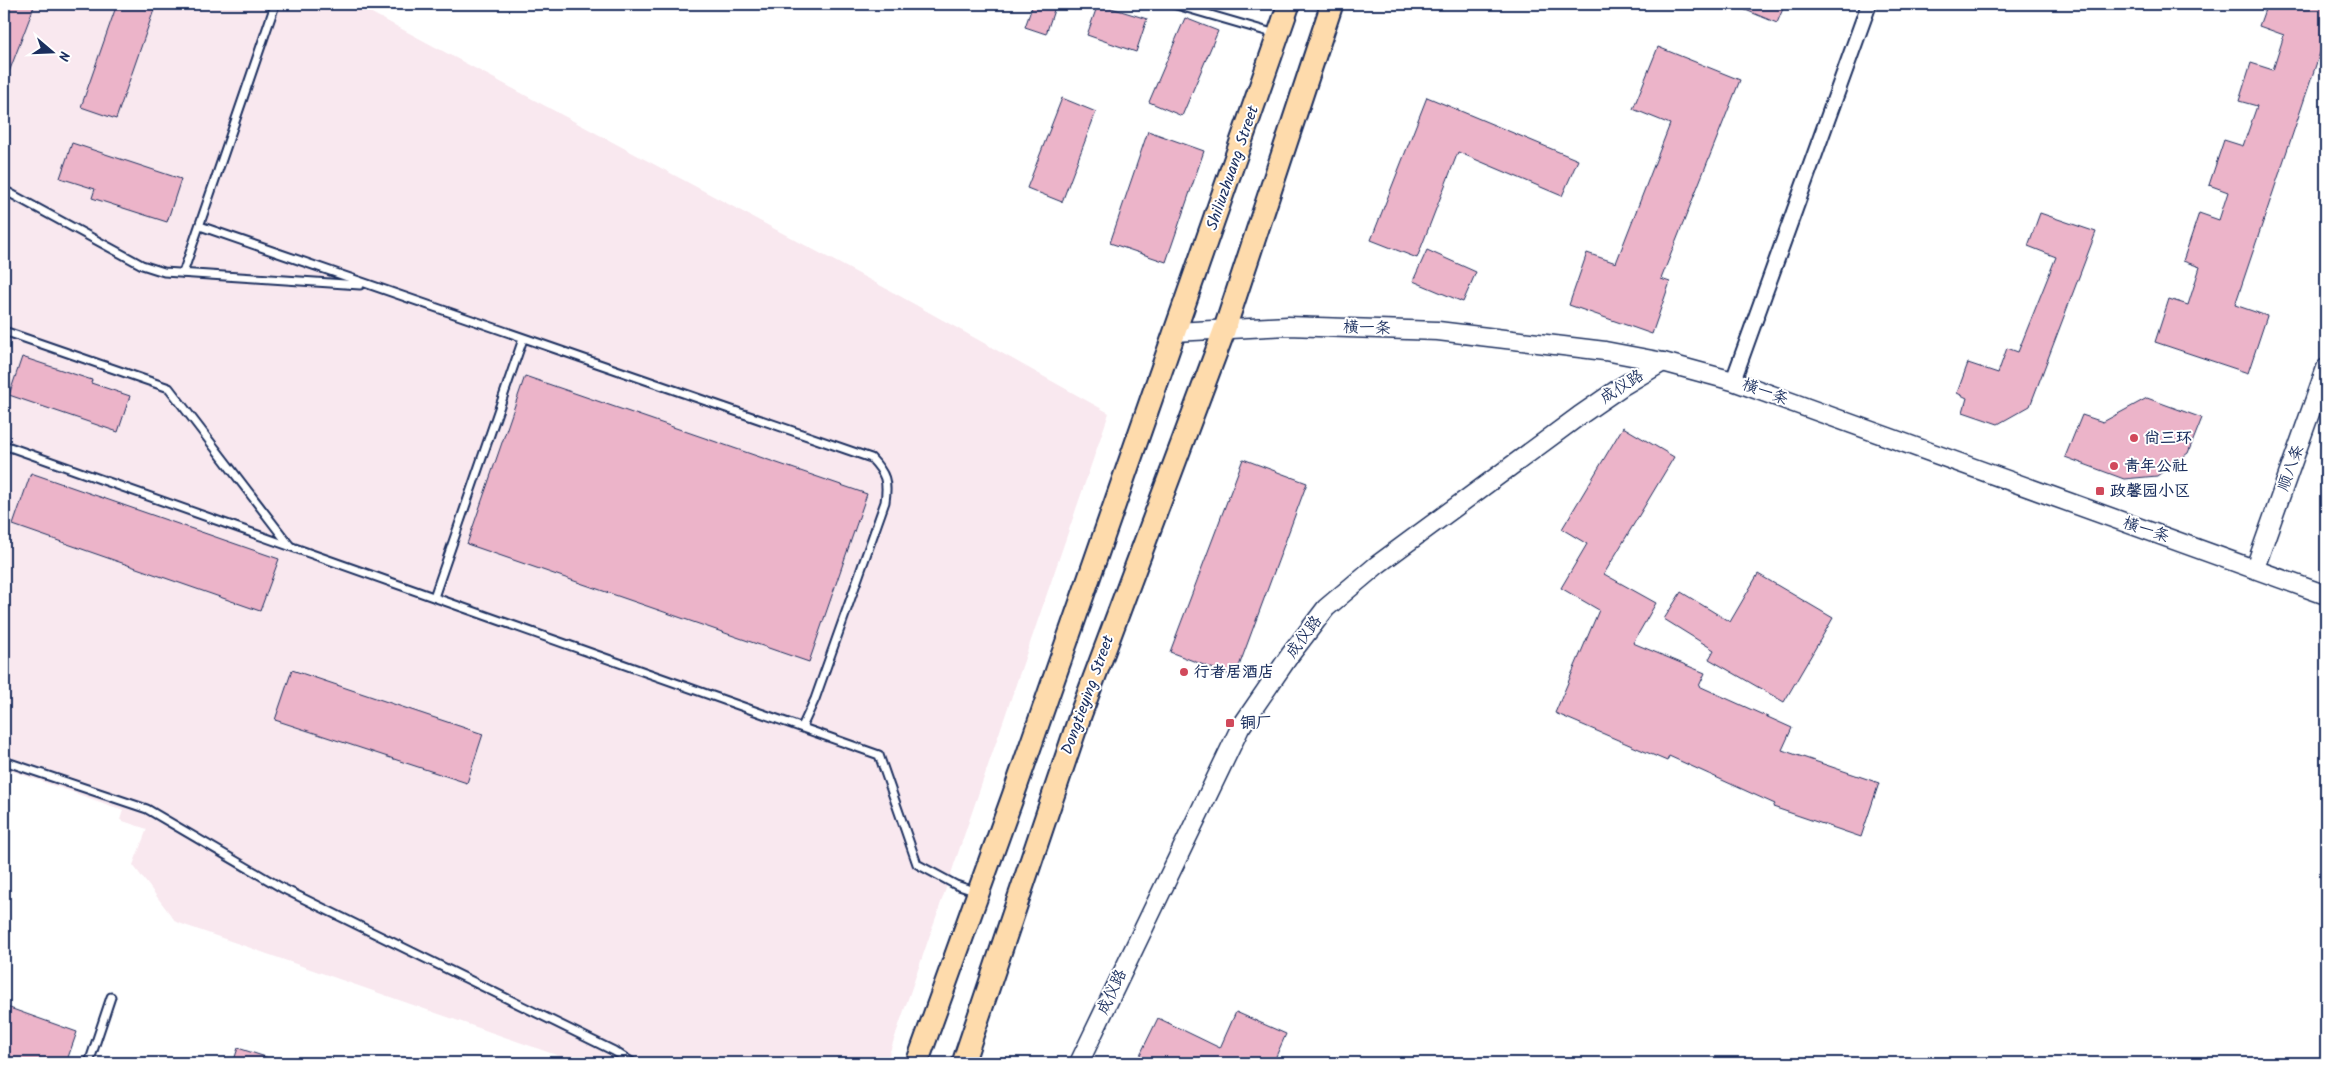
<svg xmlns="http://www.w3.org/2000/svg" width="2330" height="1067" font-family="Kalam,'LXGW WenKai TC',sans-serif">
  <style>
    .built { fill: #f9e8ef }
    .building { fill: #ecb4c9; stroke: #1b2f5e }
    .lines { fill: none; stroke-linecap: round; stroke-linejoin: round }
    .service-casing { stroke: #1b2f5e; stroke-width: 11 }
    .minor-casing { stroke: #1b2f5e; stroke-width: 18 }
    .tertiary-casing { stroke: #1b2f5e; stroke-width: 21 }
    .primary-casing { stroke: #1b2f5e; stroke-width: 25 }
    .service { stroke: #fff; stroke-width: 7 }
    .minor { stroke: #fff; stroke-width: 14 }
    .tertiary { stroke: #fff; stroke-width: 18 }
    .primary { stroke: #fedbac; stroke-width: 21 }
    .poi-dot { fill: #d1495b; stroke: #fff; stroke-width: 2 }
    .labels { text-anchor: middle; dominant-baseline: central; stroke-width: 4; stroke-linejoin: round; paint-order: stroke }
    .street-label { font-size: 16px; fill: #1b2f5e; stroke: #fff }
    .poi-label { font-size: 16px; font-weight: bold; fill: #1b2f5e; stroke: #fff; text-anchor: start }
  </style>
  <rect width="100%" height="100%" fill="#fff"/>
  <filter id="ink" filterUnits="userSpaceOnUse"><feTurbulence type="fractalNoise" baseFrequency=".02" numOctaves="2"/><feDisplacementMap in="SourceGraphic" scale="10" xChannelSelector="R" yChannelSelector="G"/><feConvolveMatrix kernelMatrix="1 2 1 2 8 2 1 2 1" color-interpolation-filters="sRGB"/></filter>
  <g filter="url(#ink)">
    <polygon class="built" points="4,4 355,4 898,295 1109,413 886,1063 579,1063 176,922 133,865 147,829 120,820 123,810 4,768"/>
    <g class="building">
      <polygon points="4,4 35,4 6,80 4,80"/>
      <polygon points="117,4 156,4 116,119 81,107"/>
      <polygon points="1033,4 1056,4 1046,34 1025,27"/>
      <polygon points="1098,4 1147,19 1136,52 1087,35"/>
      <polygon points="1731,4 1785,4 1777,23"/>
      <polygon points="2267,4 2326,4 2326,49 2322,47 2235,305 2267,316 2248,373 2155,342 2169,299 2188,305 2200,267 2183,261 2199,213 2219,220 2228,192 2209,185 2224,140 2243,146 2257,106 2239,101 2251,63 2273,70 2284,35 2259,26"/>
      <polygon points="1185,18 1218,31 1182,116 1149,102"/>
      <polygon points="1658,47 1740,80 1661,279 1670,282 1652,334 1569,305 1587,253 1616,263 1670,124 1633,109"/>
      <polygon points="1427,97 1578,160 1562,196 1458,152 1417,258 1371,240"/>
      <polygon points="1062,98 1096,112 1062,202 1027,188"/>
      <polygon points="1148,131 1204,151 1166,262 1110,243"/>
      <polygon points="72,143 181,179 167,222 92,198 95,189 60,178"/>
      <polygon points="2040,213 2096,232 2030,406 1998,424 1963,412 1967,398 1957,393 1968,363 1998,373 2007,348 2018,352 2056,257 2028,246"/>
      <polygon points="1427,250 1476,272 1463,302 1413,281"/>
      <polygon points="22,357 92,380 91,383 130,396 118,432 9,395"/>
      <polygon points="525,376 867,494 809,662 467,544"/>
      <polygon points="2147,398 2202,418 2188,453 2157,476 2124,479 2065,457 2082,415 2103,422"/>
      <polygon points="1623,427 1674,457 1604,574 1656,603 1633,643 1705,673 1699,686 1792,728 1782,750 1879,783 1861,837 1773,807 1775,804 1669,756 1667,761 1555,713 1599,610 1561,588 1587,544 1562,529"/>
      <polygon points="1243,459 1307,483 1235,677 1170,652"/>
      <polygon points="31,473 279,559 260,611 13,525"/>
      <polygon points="1758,574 1833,618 1784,702 1709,659 1714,650 1664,619 1681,592 1730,622"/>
      <polygon points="292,670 483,734 467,783 275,720"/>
      <polygon points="4,1006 77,1032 66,1063 4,1063"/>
      <polygon points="1236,1012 1286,1034 1273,1063 1136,1063 1158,1018 1220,1048"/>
      <polygon points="238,1048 275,1060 274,1063 233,1063"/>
    </g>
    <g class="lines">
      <defs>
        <g id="service">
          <polyline points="1173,4 1276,34"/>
          <polyline points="4,190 142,265 164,272 360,285"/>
          <path d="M200 226 871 458C886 474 888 481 885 502L815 699 802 727"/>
          <polyline points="183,273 274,8"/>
          <polyline points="4,331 169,388 290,546"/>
          <polyline points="4,445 879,755 917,864 956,885 977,892"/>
          <polyline points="434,597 523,339"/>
          <polyline points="4,761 147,809 282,888 614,1051 633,1063"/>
          <polyline points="89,1063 111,997"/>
        </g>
        <polyline id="minor" points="1733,381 1869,4"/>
        <g id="tertiary">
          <polyline points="1175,332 1288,326 1438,331 1605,351 1663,362 1733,381 2326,595"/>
          <polyline points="2255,568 2326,368"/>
          <polyline points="1079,1063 1240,728 1290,655 1326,608 1377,565 1579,416 1621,387 1663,362"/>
        </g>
        <g id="primary">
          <polyline points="917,1063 1013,796 1289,4"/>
          <polyline points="963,1063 1081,713 1224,331 1332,4"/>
        </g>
      </defs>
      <use href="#service" class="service-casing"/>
      <use href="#minor" class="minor-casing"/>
      <use href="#tertiary" class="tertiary-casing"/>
      <use href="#primary" class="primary-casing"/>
      <use href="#service" class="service"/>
      <use href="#minor" class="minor"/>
      <use href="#tertiary" class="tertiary"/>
      <use href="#primary" class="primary"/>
    </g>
  </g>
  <g class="poi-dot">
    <circle cx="2134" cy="438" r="5"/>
    <circle cx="2114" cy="466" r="5"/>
    <rect x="2095" y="486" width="10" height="10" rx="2.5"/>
    <circle cx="1184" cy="672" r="5"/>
    <rect x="1225" y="718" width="10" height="10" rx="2.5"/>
  </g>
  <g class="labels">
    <g class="street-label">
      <text transform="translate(1233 168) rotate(-71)">Shiliuzhuang Street</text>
      <text transform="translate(1367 328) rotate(2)">横一条</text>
      <text transform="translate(1622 387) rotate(-33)">成仪路</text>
      <text transform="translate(1765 392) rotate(20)">横一条</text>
      <text transform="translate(2291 468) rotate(-70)">顺八条</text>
      <text transform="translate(2146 530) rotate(19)">横一条</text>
      <text transform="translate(1304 637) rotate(-53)">成仪路</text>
      <text transform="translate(1088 695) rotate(-70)">Dongtieying Street</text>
      <text transform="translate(1112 992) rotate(-65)">成仪路</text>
    </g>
    <g class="poi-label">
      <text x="2144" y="438">尚三环</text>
      <text x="2124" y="466">青年公社</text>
      <text x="2110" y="491">政馨园小区</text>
      <text x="1194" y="672">行者居酒店</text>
      <text x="1240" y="723">铜厂</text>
    </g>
  </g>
  <rect width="2330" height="1067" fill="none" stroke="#fff" stroke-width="20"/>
  <rect x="10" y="10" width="2310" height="1047" fill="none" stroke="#1b2f5e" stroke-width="2" filter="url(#ink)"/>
  <g transform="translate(52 52) rotate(109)" stroke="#ffffff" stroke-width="4" paint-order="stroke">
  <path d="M0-4L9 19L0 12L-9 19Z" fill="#1b2f5e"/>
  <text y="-8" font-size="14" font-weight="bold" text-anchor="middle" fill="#1b2f5e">N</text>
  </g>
</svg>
